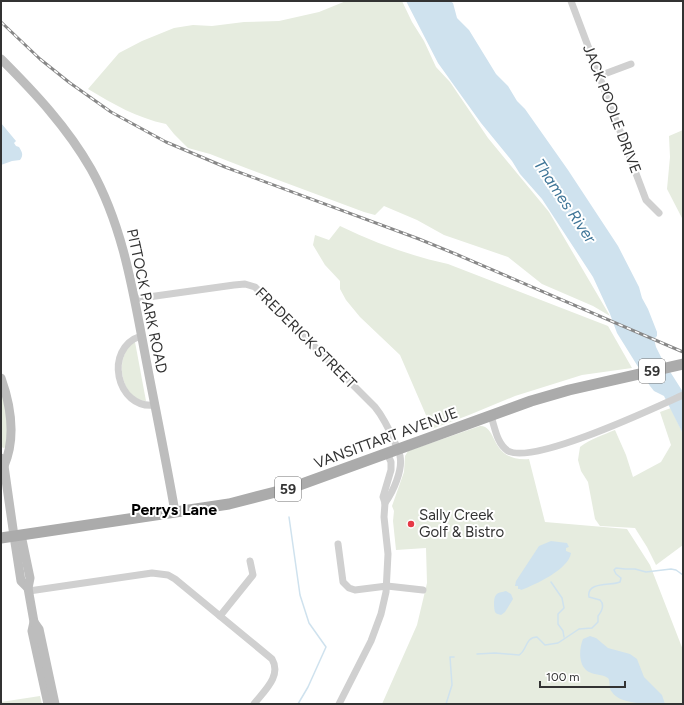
<svg xmlns="http://www.w3.org/2000/svg" width="684" height="705" font-family="Figtree,sans-serif">
  <style>
    .green { fill: #e6ecdf }
    .water { fill: #cfe2ee }
    .lines { fill: none; stroke-linecap: round; stroke-linejoin: round }
    .stream { stroke: #cfe2ee; stroke-width: 1.5 }
    .street { stroke: #d0d0d0; stroke-width: 7 }
    .secondary { stroke: #bdbdbd; stroke-width: 9 }
    .primary { stroke: #ababab; stroke-width: 11 }
    .rail-casing { stroke: #888; stroke-width: 3 }
    .rail { stroke: #fff; stroke-width: 1.5; stroke-dasharray: 4.5; stroke-linecap: butt }
    .poi-dot { fill: #e63946; stroke: #fff; stroke-width: 1.5 }
    .labels { text-anchor: middle; dominant-baseline: central; stroke-width: 4; stroke-linejoin: round; paint-order: stroke }
    .shield { fill: #fff; stroke: #707070; stroke-width: 1 }
    .shield-label { font-size: 14px; font-weight: bold; fill: #333 }
    .street-label { font-size: 15px; fill: #333; stroke: #fff }
    .poi-label { font-size: 15px; fill: #333; stroke: #fff; text-anchor: start }
    .water-label { font-size: 16px; font-style: italic; fill: #3f7597; stroke: #fff }
    .neighbourhood-label { font-size: 16px; font-weight: bold; fill: #000; stroke: #fff }
  </style>
  <rect width="100%" height="100%" fill="#fff"/>
  <g class="green">
    <path d="M346 1H402L412 22 424 41 436 67 450 82 488 138 549 212 610 316 593 306 542 284 508 257 444 235 417 220 384 206 375 215 364 212 246 168 210 154 188 148 174 134 166 124C137 118 113 104 88 89L119 53 142 41 174 28 193 25 212 26 244 22 279 21 319 12Z"/>
    <polygon points="683,120 683,220 667,189 670,157 669,136 683,130"/>
    <path d="M340 226C375 243 411 256 448 264L608 326 632 368 582 375 515 396 469 415 432 429 400 355 360 317 346 300 340 289V281L325 265 313 245 315 235 329 240Z"/>
    <path d="M135 342 146 401C120 400 113 354 135 342Z"/>
    <polygon points="1,388 8,423 6,447 4,448 1,447"/>
    <path d="M671 408 683 434V545L656 565 647 547 635 528 600 526 595 519 588 482 581 471 578 460 580 447C590 439 603 435 615 430L626 455 633 477 661 462 671 445 660 412Z"/>
    <path d="M480 426C498 425 489 462 529 459L545 522 627 529 650 565 683 650V704H382L417 625 427 583 426 548 396 550 393 521 394 511 392 506 404 472 405 456 408 451Z"/>
    <polygon points="40,696 42,704 1,704 1,702"/>
  </g>
  <g class="water">
    <polygon points="406,1 450,1 453,3 457,18 469,30 496,74 508,86 517,101 525,109 568,170 618,246 639,287 642,298 648,309 657,332 657,336 654,339 656,347 662,359 683,392 683,434 664,396 654,391 650,386 617,333 610,314 593,277 542,199 520,174 512,161 481,123 438,63"/>
    <path d="M1 123 16 141 14 143 16 146 19 147C22 152 24 155 20 160L12 161 1 165Z"/>
    <path d="M551 541 567 543 569 547 566 548V551L571 553C569 569 535 585 521 590L520 589H518V586H515L516 581 539 546Z"/>
    <path d="M506 591 511 594 513 599 505 612 501 615C499 614 496 614 495 612 494 609 493 598 496 595 498 592 503 592 506 591Z"/>
    <path d="M590 636 596 638 608 648 630 654 637 659 644 677 662 695 665 704C651 704 620 705 612 692 608 688 611 682 608 678 602 674 595 675 589 672 578 666 579 649 583 639Z"/>
  </g>
  <g class="lines">
    <g class="stream">
      <polyline points="289,517 300,595 309,623 326,647 308,687 298,704"/>
      <polyline points="551,582 562,598 564,608 558,614 558,624 563,631 564,637"/>
      <path d="M477 654 495 653 519 655C527 651 525 637 537 637L545 645 558 643 579 629 592 628 598 622V616C602 611 605 605 600 600L589 597C586 581 612 586 620 582L621 578 616 574 614 570 616 568 625 569H635L646 572 671 569 676 570 683 575"/>
      <polyline points="446,704 452,685 450,657 454,657"/>
    </g>
    <g class="street">
      <polyline points="571,1 646,200 659,213"/>
      <polyline points="599,76 631,64"/>
      <path d="M134 299 234 285 245 284 255 287 375 407C384 418 390 431 396 445 397 449 400 453 400 456 403 470 393 492 385 503"/>
      <path d="M141 336C103 348 116 410 155 405"/>
      <path d="M491 416C495 428 497 444 508 451 534 465 654 408 683 395"/>
      <polyline points="338,544 343,582 349,588 355,590 387,586 423,590"/>
      <path d="M29 591 152 573 168 575 175 579 272 659C282 676 264 691 254 704"/>
      <polyline points="220,616 253,575 250,561"/>
      <polyline points="339,704 371,641 381,614 386,592 388,554 384,517 385,503 383,497 391,470 391,462 387,453"/>
    </g>
    <g class="secondary">
      <path d="M1 59C35 93 67 127 91 169 123 226 133 291 145 354 155 407 166 460 175 512"/>
      <path d="M1 378C11 406 16 438 4 466"/>
      <polyline points="1,458 4,466 14,536 21,581 28,588"/>
      <polyline points="21,535 30,578 28,588 34,622 32,631 48,704"/>
      <polyline points="34,622 39,629 55,704"/>
    </g>
    <polyline class="primary" points="1,538 229,504 291,488 531,401 569,390 683,364"/>
    <defs>
      <polyline id="rail" points="1,22 40,59 70,83 111,112 166,142 225,167 419,239 458,255 683,352"/>
    </defs>
    <use href="#rail" class="rail-casing"/>
    <use href="#rail" class="rail"/>
  </g>
  <circle class="poi-dot" cx="411" cy="524" r="4"/>
  <g class="labels">
    <g class="shield">
      <rect x="639" y="359" width="26" height="24" rx="3"/>
      <rect x="275" y="477" width="26" height="24" rx="3"/>
    </g>
    <g class="shield-label">
      <text x="652" y="371">59</text>
      <text x="288" y="489">59</text>
    </g>
    <g class="street-label">
      <text transform="translate(612 109) rotate(69)">JACK POOLE DRIVE</text>
      <text transform="translate(147 301) rotate(78)">PITTOCK PARK ROAD</text>
      <text transform="translate(306 338) rotate(45)">FREDERICK STREET</text>
      <text transform="translate(386 438) rotate(-20)">VANSITTART AVENUE</text>
    </g>
    <g class="poi-label">
      <text x="419" y="515">Sally Creek<tspan x="419" dy="17">Golf &amp; Bistro</tspan></text>
    </g>
    <g class="water-label">
      <text transform="translate(565 201) rotate(56)">Thames River</text>
    </g>
    <g class="neighbourhood-label">
      <text x="174" y="509">Perrys Lane</text>
    </g>
  </g>
  <rect width="684" height="705" fill="none" stroke="#333333" stroke-width="4"/>
  <path d="M540 681v6h85v-6" fill="none" stroke="#333333" stroke-width="2"/>
  <text x="546" y="681" font-size="12" fill="#333333" stroke="#ffffff" stroke-width="3" paint-order="stroke">100 m</text>
</svg>
